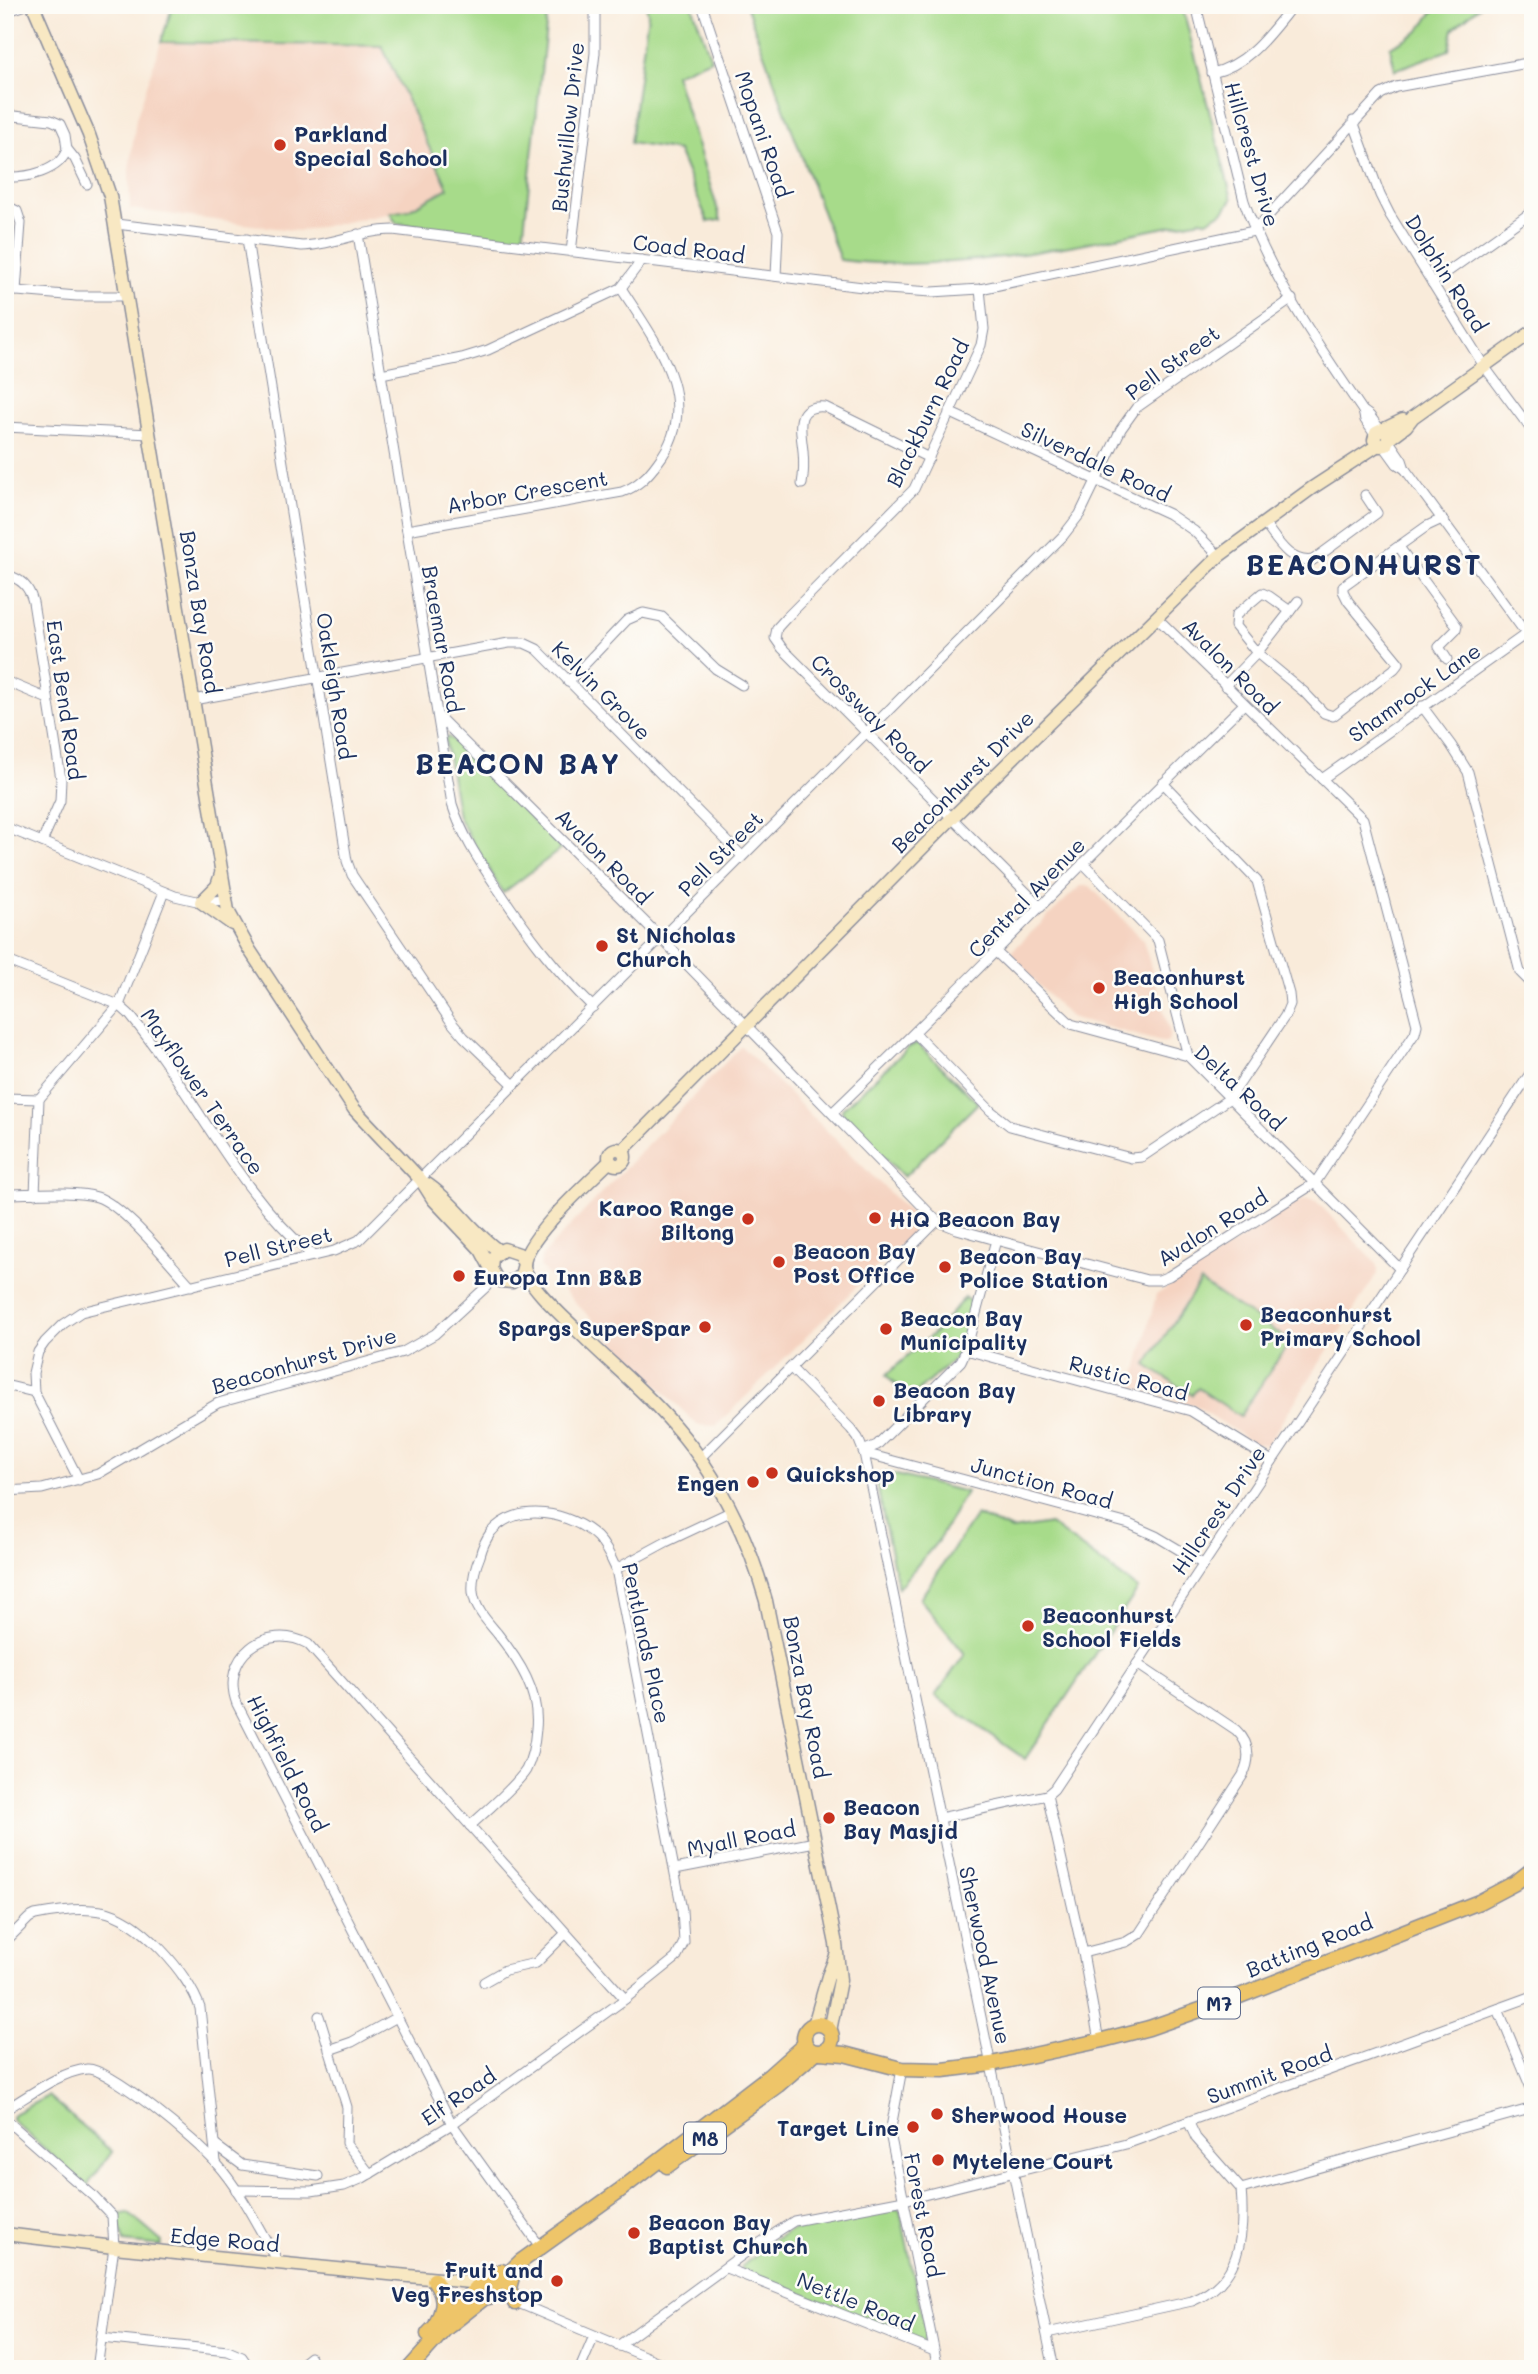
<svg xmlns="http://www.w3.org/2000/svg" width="1538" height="2374" font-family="Mali,sans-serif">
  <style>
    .built { fill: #f5d3c1 }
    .green { fill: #a7db8a; stroke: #618574; stroke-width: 2 }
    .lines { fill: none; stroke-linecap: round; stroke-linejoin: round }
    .street-casing { stroke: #8a8d9c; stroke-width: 11 }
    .secondary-casing { stroke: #8a8d9c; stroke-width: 15 }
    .primary-casing { stroke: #8a8d9c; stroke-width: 17 }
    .street { stroke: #fff; stroke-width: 9 }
    .secondary { stroke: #f8e8c3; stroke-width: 12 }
    .primary { stroke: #eec569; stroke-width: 14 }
    .poi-dot { fill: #c8321e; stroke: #fdfcf7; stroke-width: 2.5 }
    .labels { text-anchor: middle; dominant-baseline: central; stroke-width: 5; stroke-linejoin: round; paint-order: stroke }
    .shield { fill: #fdfcf7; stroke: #5f6c8c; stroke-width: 2 }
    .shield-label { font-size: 19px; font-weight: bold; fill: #1b2f5e }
    .street-label { font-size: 21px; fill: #1b2f5e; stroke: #fdfcf7 }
    .poi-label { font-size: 21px; font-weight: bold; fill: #1b2f5e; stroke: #fdfcf7; text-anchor: start }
    .district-label { font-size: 28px; font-weight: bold; letter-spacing: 2px; fill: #1b2f5e; stroke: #fdfcf7 }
  </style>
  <rect width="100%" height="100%" fill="#fdfcf7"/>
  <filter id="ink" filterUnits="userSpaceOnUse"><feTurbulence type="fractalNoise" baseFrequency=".0143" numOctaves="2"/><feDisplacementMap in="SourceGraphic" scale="14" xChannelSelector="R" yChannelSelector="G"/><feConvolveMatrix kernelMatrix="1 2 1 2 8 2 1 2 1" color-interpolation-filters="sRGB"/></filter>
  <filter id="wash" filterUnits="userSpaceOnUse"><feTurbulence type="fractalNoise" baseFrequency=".00686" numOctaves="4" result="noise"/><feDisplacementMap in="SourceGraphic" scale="28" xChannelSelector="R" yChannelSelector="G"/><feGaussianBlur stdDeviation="1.57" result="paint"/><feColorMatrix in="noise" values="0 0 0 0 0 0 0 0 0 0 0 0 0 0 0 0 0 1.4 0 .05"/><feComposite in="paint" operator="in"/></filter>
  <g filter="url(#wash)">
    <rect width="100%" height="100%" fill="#f9ebda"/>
    <g class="built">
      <polygon points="161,42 382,45 448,188 408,210 299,231 130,209 129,171 136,119"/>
      <polygon points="1080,886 1090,886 1143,940 1170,1033 1168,1042 1165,1043 1070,1017 1013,959 1013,950"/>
      <polygon points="741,1046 913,1216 913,1231 716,1426 697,1425 540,1267 541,1257"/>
      <polygon points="1307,1199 1316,1201 1377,1264 1378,1272 1267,1445 1254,1443 1195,1405 1133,1387 1156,1295 1295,1203"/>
    </g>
    <g class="green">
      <polygon points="173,5 546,5 548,8 523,239 396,223 390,213 408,210 448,188 382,46 161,42"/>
      <polygon points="646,5 692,5 711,59 675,74 721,220 708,222 678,151 630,143 648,14"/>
      <path d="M746 5H1182L1232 199 1225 210 1207 221 1201 220C1082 243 962 275 840 260Z"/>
      <polygon points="1438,5 1481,5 1453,29 1449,50 1395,70 1390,47 1418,32"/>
      <polygon points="448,737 462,745 561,849 503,893 458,817 445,739"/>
      <polygon points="917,1043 978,1103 904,1177 843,1115 842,1109 909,1047"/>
      <polygon points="1200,1282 1290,1341 1240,1416 1198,1388 1192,1395 1146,1365"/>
      <polygon points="965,1297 974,1306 963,1344 953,1360 909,1399 886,1375 936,1331"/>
      <polygon points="884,1472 966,1492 938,1541 898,1588 876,1481"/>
      <polygon points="976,1515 1012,1530 1050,1524 1138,1589 1025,1759 935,1696 965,1654 920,1599"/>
      <polygon points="48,2096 112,2152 87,2186 13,2121 12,2117 15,2113"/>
      <polygon points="896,2209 900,2210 927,2338 922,2342 742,2270 741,2267 773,2240 791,2230"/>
      <polygon points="128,2213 162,2242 161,2246 124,2242 117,2215"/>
    </g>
  </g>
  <g filter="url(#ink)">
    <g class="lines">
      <defs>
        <g id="street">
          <polyline points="702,5 778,232 776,276"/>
          <path d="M1196 5 1244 201C1269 274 1319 347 1363 411L1370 416 1381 431"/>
          <polyline points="5,12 26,5"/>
          <path d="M1212 73C1249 65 1270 33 1293 5"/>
          <polyline points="5,115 51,120 60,124 65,135 67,149 75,159 87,184"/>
          <polyline points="1353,121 1380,195 1390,215 1484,366 1533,432"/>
          <path d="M5 177C26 178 60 172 67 149"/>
          <polyline points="5,205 17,211 21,223 16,291"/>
          <path d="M116 224 302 246C333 245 361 230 393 230L871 288 932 292 980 289 1254 231 1381 94 1396 87 1533 62"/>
          <path d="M358 234 452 804C462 836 480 862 498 889 528 934 555 970 593 1007"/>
          <polyline points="247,239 347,861 352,875 452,1023 464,1037 514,1085"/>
          <polyline points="571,252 595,53 595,5"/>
          <polyline points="1432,283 1533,211"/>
          <polyline points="980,289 984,329 981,345 914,489 787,617 777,628 775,638 782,648 1041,907"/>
          <polyline points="5,290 77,296 128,296"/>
          <polyline points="381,374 462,358 488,350 621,288 642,260"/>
          <polyline points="1363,411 1365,420 1375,435"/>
          <polyline points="949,412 1169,514 1194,531 1219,556"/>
          <polyline points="5,427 150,434"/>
          <polyline points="1389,441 1402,460 1405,469 1533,643"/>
          <polyline points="1384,446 1397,464 1405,469"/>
          <path d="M802 484C804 473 804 462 803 451 801 430 793 404 825 407L929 458"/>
          <path d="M1264 523C1277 540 1289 564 1313 560L1377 513 1365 495"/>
          <path d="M407 530 622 492C638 486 648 476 658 462 705 402 654 340 621 288"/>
          <polyline points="1399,547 1457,626 1456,630 1439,647 1447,659"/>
          <path d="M5 574C21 579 29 586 33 602L61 779 60 801 42 842"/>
          <polyline points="1298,601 1257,653 1304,692 1324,713 1333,716 1394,669 1399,663 1348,601 1343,591 1343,586 1427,526 1442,519"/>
          <polyline points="5,681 48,699"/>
          <polyline points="568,682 627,620 643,613 662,617 716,669 742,685"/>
          <polyline points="1225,686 1257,653 1235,626 1236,615 1262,593 1269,596 1290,611"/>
          <polyline points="193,700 509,643 524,643 537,649 742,856"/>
          <polyline points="1422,706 1451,745 1468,772 1520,972 1533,985"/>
          <polyline points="439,717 661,938 937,1221 957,1229 996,1240 1147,1280 1159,1280 1169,1276 1315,1183 1415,1033 1417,1025 1363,819 1156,617"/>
          <polyline points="1322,779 1533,629"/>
          <polyline points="5,827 175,896 201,902 226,900"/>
          <polyline points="1083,863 1158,940 1188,1056"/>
          <polyline points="996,952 1071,1024 1188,1056 1400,1269"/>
          <path d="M5 960 119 1005 129 1014C195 1094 233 1187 313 1256"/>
          <polyline points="915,1033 991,1111 1010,1126 1131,1158 1142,1157 1230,1098 1285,1016 1290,1004 1289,994 1257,881 1163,783"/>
          <polyline points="5,1098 39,1099"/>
          <polyline points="39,1099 119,1005 164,892"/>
          <path d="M832 1113C971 979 1105 839 1244 704"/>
          <path d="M5 1194C30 1194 74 1190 97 1197 125 1206 170 1264 191 1286"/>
          <polyline points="35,1194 39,1099"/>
          <polyline points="966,1350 1191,1411 1272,1461"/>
          <polyline points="791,1368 851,1429 858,1438 864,1453 1054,2369"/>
          <polyline points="5,1385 34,1392"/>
          <polyline points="863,1451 877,1445 961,1361 966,1350 996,1240"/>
          <polyline points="864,1453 1129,1524 1156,1536 1203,1564"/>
          <polyline points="700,1458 937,1221"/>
          <polyline points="79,1480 34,1392 33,1373 38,1352 45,1342 63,1324 81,1312 334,1251 359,1240 1063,536 1080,514 1121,429 1136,408 1292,299"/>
          <polyline points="5,1491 42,1489 98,1474 218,1403 403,1352 435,1334 486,1287 493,1274"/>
          <polyline points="616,1569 666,1542 732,1511"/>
          <polyline points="940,1818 1047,1795"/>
          <polyline points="675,1869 815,1842"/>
          <path d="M5 1942 29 1918 35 1915C55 1911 81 1907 101 1911 139 1917 189 1974 200 2008L216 2162"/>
          <path d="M1083 1953 1126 1942 1139 1934 1243 1775C1251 1758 1250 1743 1236 1730L1137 1664"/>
          <polyline points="484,1982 505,1970 536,1963 565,1934"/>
          <polyline points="1498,2009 1533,2093"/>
          <polyline points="319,2016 347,2107 346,2143 370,2174"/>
          <polyline points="1099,2041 1083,1953 1047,1795 1054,1789 1533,1069"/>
          <polyline points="329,2050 352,2042 397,2017"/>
          <polyline points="902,2069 890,2133 938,2369"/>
          <path d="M5 2110C27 2097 61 2071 87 2069 109 2067 199 2143 216 2163 242 2192 259 2230 279 2263"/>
          <polyline points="5,2119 92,2195 112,2216 114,2247 97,2369"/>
          <polyline points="215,2145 242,2165 318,2176"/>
          <polyline points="1241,2189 1533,2108"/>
          <path d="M236 2190 311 2191 344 2186 363 2178 452 2124 625 1999 676 1958 684 1942 682 1910 616 1569C611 1558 606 1546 597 1537 571 1512 517 1501 491 1532 486 1539 482 1548 480 1556 475 1568 472 1580 473 1592 475 1609 487 1621 497 1633 519 1661 540 1692 536 1729 535 1742 532 1758 526 1770 516 1786 485 1812 470 1826"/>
          <path d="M541 2248 452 2124 237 1704C219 1658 266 1621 308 1644L625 1999"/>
          <polyline points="726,2268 934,2351"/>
          <polyline points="492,2292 675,2369"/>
          <path d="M1047 2333 1192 2301C1241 2282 1245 2235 1241 2189L1196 2138 1189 2123"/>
          <polyline points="101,2338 228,2351 242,2357 250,2369"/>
          <polyline points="618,2346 749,2250 794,2221 904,2200 1126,2144 1533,1996"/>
          <polyline points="295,2369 310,2357"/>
          <polyline points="580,2369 594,2336"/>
        </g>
        <g id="secondary">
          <polyline points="33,5 89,135 110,196 228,911 249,949 354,1109 421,1180 433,1199 481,1250 496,1278 501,1281 512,1282 521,1275 524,1264 519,1254 504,1249 492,1258 491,1269"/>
          <polyline points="1384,431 1389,436 1386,445 1380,446 1374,440 1376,433 1403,420"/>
          <polyline points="1389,439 1406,426 1413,417 1533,331"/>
          <polyline points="221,874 217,886 201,902 232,924"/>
          <circle cx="617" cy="1157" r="8"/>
          <polyline points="623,1150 952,818 1219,556 1312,488 1378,445"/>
          <path d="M610 1161C590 1181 523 1240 524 1266 526 1285 568 1321 582 1335 612 1365 646 1392 673 1424 718 1475 748 1537 766 1601L836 1944 840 1980 830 2031"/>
          <path d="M427 1184C454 1202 472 1232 499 1251"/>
          <polyline points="814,2025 828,1976 836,1956"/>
          <polyline points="5,2234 114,2247 480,2283"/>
        </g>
        <g id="primary">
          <circle cx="818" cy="2038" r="14"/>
          <polyline points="820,2052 844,2054 902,2069 943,2070 991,2064 1099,2041 1149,2028 1237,1997 1479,1902 1515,1883 1533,1869"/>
          <polyline points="667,2166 778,2085 816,2052"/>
          <polyline points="514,2270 509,2288 515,2303"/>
          <path d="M434 2280C445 2295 445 2306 437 2322"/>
          <path d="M428 2334C444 2316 467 2301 480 2283L486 2282 501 2271"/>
          <polyline points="409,2369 445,2329 484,2298 489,2297 492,2289 520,2262 619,2191 769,2076 805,2044"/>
        </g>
      </defs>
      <use href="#street" class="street-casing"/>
      <use href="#secondary" class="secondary-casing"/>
      <use href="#primary" class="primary-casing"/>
      <use href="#street" class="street"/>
      <use href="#secondary" class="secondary"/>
      <use href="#primary" class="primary"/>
    </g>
  </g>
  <g class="poi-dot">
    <circle cx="280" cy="145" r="7"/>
    <circle cx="602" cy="946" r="7"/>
    <circle cx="1099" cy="988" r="7"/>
    <circle cx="875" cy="1218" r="7"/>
    <circle cx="748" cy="1219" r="7"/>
    <circle cx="779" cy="1262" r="7"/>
    <circle cx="945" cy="1267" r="7"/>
    <circle cx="459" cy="1276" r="7"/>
    <circle cx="1246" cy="1325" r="7"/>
    <circle cx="705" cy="1327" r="7"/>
    <circle cx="886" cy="1329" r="7"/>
    <circle cx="879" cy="1401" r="7"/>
    <circle cx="772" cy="1473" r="7"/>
    <circle cx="753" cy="1482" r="7"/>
    <circle cx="1028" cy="1626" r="7"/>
    <circle cx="829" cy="1818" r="7"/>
    <circle cx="937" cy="2114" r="7"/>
    <circle cx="913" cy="2127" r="7"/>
    <circle cx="938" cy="2160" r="7"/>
    <circle cx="634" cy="2233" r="7"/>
    <circle cx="557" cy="2281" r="7"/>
  </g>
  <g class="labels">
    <g class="shield">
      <rect x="1198" y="1987.5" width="42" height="31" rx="5"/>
      <rect x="684" y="2122.5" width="42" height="31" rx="5"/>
    </g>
    <g class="shield-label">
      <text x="1219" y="2003">M7</text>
      <text x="705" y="2138">M8</text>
    </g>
    <g class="street-label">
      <text transform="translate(567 127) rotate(-84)">Bushwillow Drive</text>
      <text transform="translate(764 134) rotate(71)">Mopani Road</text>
      <text transform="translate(1253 154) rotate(74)">Hillcrest Drive</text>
      <text transform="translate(689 248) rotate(7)">Coad Road</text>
      <text transform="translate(1447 273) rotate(58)">Dolphin Road</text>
      <text transform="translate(1172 362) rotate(-36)">Pell Street</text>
      <text transform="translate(927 413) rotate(-64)">Blackburn Road</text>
      <text transform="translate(1096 461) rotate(25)">Silverdale Road</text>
      <text transform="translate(527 491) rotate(-10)">Arbor Crescent</text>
      <text transform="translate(201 612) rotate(81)">Bonza Bay Road</text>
      <text transform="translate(443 639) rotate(80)">Braemar Road</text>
      <text transform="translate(1231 666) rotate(45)">Avalon Road</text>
      <text transform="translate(336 686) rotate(81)">Oakleigh Road</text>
      <text transform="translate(602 690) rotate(45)">Kelvin Grove</text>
      <text transform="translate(1414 692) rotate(-35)">Shamrock Lane</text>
      <text transform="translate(66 700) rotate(82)">East Bend Road</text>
      <text transform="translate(871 713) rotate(45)">Crossway Road</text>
      <text transform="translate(962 781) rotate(-45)">Beaconhurst Drive</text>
      <text transform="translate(720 853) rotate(-45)">Pell Street</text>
      <text transform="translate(604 856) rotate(45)">Avalon Road</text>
      <text transform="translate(1026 897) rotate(-46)">Central Avenue</text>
      <text transform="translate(1240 1087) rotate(43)">Delta Road</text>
      <text transform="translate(203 1091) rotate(55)">Mayflower Terrace</text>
      <text transform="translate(1212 1227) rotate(-32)">Avalon Road</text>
      <text transform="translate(278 1246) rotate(-14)">Pell Street</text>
      <text transform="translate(304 1360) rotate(-16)">Beaconhurst Drive</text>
      <text transform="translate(1129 1377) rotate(15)">Rustic Road</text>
      <text transform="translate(1042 1482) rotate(15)">Junction Road</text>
      <text transform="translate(1218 1510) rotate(-56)">Hillcrest Drive</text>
      <text transform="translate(647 1643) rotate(78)">Pentlands Place</text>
      <text transform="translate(807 1697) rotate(79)">Bonza Bay Road</text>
      <text transform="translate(288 1763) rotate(63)">Highfield Road</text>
      <text transform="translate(741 1838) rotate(-11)">Myall Road</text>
      <text transform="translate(1309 1945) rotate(-22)">Batting Road</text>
      <text transform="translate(986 1955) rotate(78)">Sherwood Avenue</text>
      <text transform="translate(1269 2074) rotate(-20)">Summit Road</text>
      <text transform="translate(458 2096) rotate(-34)">Elf Road</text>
      <text transform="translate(924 2215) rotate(79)">Forest Road</text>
      <text transform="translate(225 2239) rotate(5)">Edge Road</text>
      <text transform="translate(856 2301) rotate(22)">Nettle Road</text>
    </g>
    <g class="poi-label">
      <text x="294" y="133">Parkland<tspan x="294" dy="24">Special School</tspan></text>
      <text x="616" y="934">St Nicholas<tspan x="616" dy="24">Church</tspan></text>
      <text x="1113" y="976">Beaconhurst<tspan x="1113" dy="24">High School</tspan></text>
      <text x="734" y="1207" text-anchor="end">Karoo Range<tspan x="734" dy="24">Biltong</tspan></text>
      <text x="889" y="1218">HiQ Beacon Bay</text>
      <text x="793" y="1250">Beacon Bay<tspan x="793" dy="24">Post Office</tspan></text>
      <text x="959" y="1255">Beacon Bay<tspan x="959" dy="24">Police Station</tspan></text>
      <text x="473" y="1276">Europa Inn B&amp;B</text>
      <text x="1260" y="1313">Beaconhurst<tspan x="1260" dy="24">Primary School</tspan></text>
      <text x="900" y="1317">Beacon Bay<tspan x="900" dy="24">Municipality</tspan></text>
      <text x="691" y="1327" text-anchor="end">Spargs SuperSpar</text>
      <text x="893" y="1389">Beacon Bay<tspan x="893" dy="24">Library</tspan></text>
      <text x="786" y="1473">Quickshop</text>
      <text x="739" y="1482" text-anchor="end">Engen</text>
      <text x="1042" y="1614">Beaconhurst<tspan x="1042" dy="24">School Fields</tspan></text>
      <text x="843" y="1806">Beacon<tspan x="843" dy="24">Bay Masjid</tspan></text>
      <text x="951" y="2114">Sherwood House</text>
      <text x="899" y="2127" text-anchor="end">Target Line</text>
      <text x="952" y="2160">Mytelene Court</text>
      <text x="648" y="2221">Beacon Bay<tspan x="648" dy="24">Baptist Church</tspan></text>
      <text x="543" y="2269" text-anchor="end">Fruit and<tspan x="543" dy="24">Veg Freshstop</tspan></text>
    </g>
    <g class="district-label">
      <text x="1364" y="564">BEACONHURST</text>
      <text x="518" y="763">BEACON BAY</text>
    </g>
  </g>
  <rect width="1538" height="2374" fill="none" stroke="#fdfcf7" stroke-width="28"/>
</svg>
